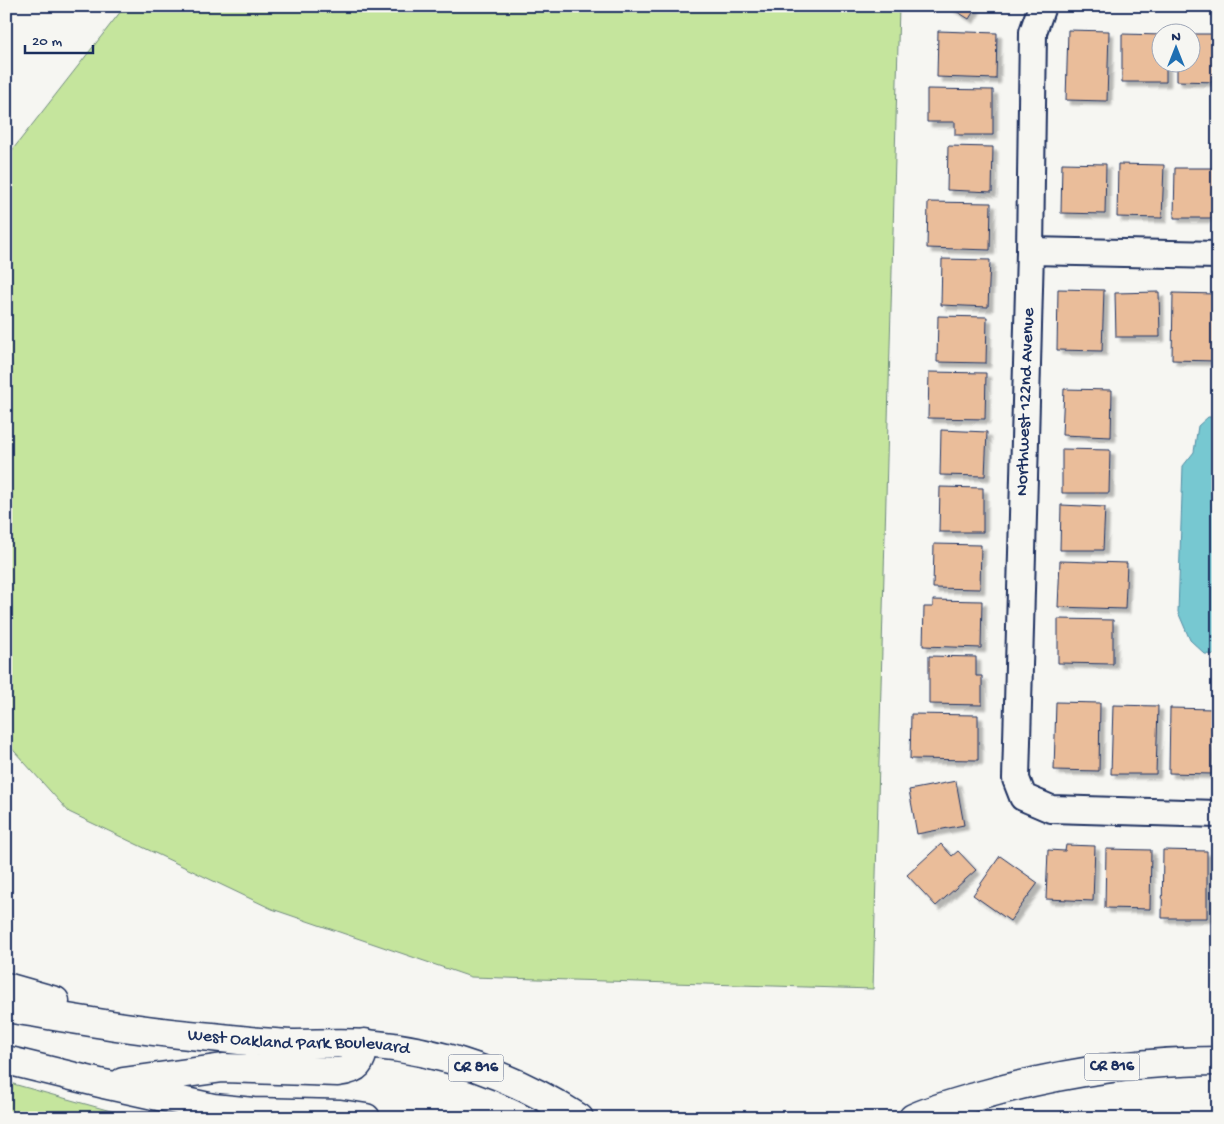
<svg xmlns="http://www.w3.org/2000/svg" width="1224" height="1124" font-family="'Gochi Hand',sans-serif">
  <style>
    .green { fill: #c5e59d; stroke: #708a7e }
    .water { fill: #77c8d1; stroke: #528ba3 }
    .building { fill: #eabd9a; stroke: #1b2f5e; filter: url(#shadow) }
    .lines { fill: none; stroke-linecap: round; stroke-linejoin: round }
    .street-casing { stroke: #1b2f5e; stroke-width: 30 }
    .primary-casing { stroke: #1b2f5e; stroke-width: 31 }
    .highway-casing { stroke: #1b2f5e; stroke-width: 31 }
    .street { stroke: #f6f6f2; stroke-width: 26 }
    .primary { stroke: #f6f6f2; stroke-width: 28 }
    .highway { stroke: #f6f6f2; stroke-width: 28 }
    .labels { text-anchor: middle; dominant-baseline: central; stroke-width: 4.5; stroke-linejoin: round; paint-order: stroke }
    .shield { fill: #f6f6f2; stroke: #5d6b8a; stroke-width: 1 }
    .shield-label { font-size: 16px; font-weight: bold; fill: #1b2f5e }
    .street-label { font-size: 18px; fill: #1b2f5e; stroke: #f6f6f2 }
  </style>
  <defs>
    <filter id="shadow"><feDropShadow dx="4.5" dy="4.5" stdDeviation="1" flood-color="#0004"/></filter>
  </defs>
  <rect width="100%" height="100%" fill="#f6f6f2"/>
  <filter id="ink" filterUnits="userSpaceOnUse"><feTurbulence type="fractalNoise" baseFrequency=".02" numOctaves="2"/><feDisplacementMap in="SourceGraphic" scale="10" xChannelSelector="R" yChannelSelector="G"/><feConvolveMatrix kernelMatrix="1 2 1 2 8 2 1 2 1" color-interpolation-filters="sRGB"/></filter>
  <g filter="url(#ink)">
    <g class="green">
      <polygon points="125,6 899,6 873,989 471,977 272,909 69,812 6,742 6,160 10,153"/>
      <polygon points="6,1082 118,1113 135,1118 6,1118"/>
    </g>
    <polygon class="water" points="1208,417 1218,417 1218,655 1205,654 1190,640 1178,612 1183,466 1194,452 1198,426"/>
    <g class="building">
      <polygon points="948,6 977,6 969,19"/>
      <polygon points="1068,30 1109,31 1107,101 1066,100"/>
      <polygon points="938,31 997,33 996,79 937,77"/>
      <polygon points="1122,34 1162,35 1162,62 1166,62 1166,82 1122,82"/>
      <polygon points="1192,34 1218,34 1218,82 1177,81 1177,62 1192,62"/>
      <polygon points="927,89 993,90 993,135 955,135 955,122 927,122"/>
      <polygon points="948,146 993,147 992,192 947,190"/>
      <polygon points="1062,163 1106,164 1105,214 1061,213"/>
      <polygon points="1118,164 1164,165 1162,218 1117,217"/>
      <polygon points="1175,168 1218,168 1218,218 1174,218"/>
      <polygon points="928,202 991,203 990,250 927,248"/>
      <polygon points="942,259 990,260 988,307 941,305"/>
      <polygon points="1058,289 1104,290 1102,351 1057,350"/>
      <polygon points="1159,292 1160,337 1116,337 1115,293"/>
      <polygon points="1173,293 1217,294 1216,361 1172,360"/>
      <polygon points="938,316 987,317 986,363 937,362"/>
      <polygon points="929,372 986,373 985,419 928,418"/>
      <polygon points="1064,389 1112,390 1111,437 1062,435"/>
      <polygon points="941,430 987,432 985,476 940,475"/>
      <polygon points="1062,449 1110,450 1109,493 1062,493"/>
      <polygon points="940,487 983,488 983,532 939,532"/>
      <polygon points="1061,505 1105,507 1103,550 1060,550"/>
      <polygon points="934,544 981,545 980,589 933,588"/>
      <polygon points="1060,561 1127,563 1125,609 1058,607"/>
      <polygon points="933,600 982,601 981,648 923,646 924,607 933,607"/>
      <polygon points="1058,619 1113,620 1113,664 1058,663"/>
      <polygon points="929,656 976,657 976,676 982,676 982,705 929,704"/>
      <polygon points="1056,702 1100,703 1099,771 1054,770"/>
      <polygon points="1113,705 1158,706 1156,774 1111,774"/>
      <polygon points="1170,708 1214,709 1212,774 1169,773"/>
      <polygon points="911,714 978,715 978,760 910,759"/>
      <polygon points="956,781 964,825 917,834 909,790"/>
      <polygon points="941,844 952,856 958,851 976,870 936,906 907,875"/>
      <polygon points="1066,845 1095,846 1093,901 1046,899 1048,850 1065,851"/>
      <polygon points="1106,849 1151,850 1150,909 1105,908"/>
      <polygon points="1163,850 1207,851 1207,918 1162,918"/>
      <polygon points="1000,856 1038,883 1010,921 973,895"/>
    </g>
    <g class="lines">
      <defs>
        <g id="street">
          <polyline points="1042,6 1033,32 1030,251 1016,779 1023,797 1051,809 1218,814"/>
          <polyline points="1030,251 1218,255"/>
        </g>
        <path id="primary" d="M913 1118C935 1108 959 1102 982 1095 1059 1073 1137 1061 1218 1061"/>
        <g id="highway">
          <polyline points="6,987 55,1001"/>
          <path id="s1" d="M6 1008C75 1019 143 1032 212 1037 238 1040 265 1043 291 1044 316 1044 342 1042 367 1044 442 1050 516 1077 579 1118"/>
          <polyline points="6,1060 104,1084 213,1108 253,1112 340,1114 366,1118"/>
          <path d="M123 1082 223 1068 338 1072C360 1069 360 1064 365 1043"/>
        </g>
      </defs>
      <use href="#street" class="street-casing"/>
      <use href="#primary" class="primary-casing"/>
      <use href="#highway" class="highway-casing"/>
      <use href="#street" class="street"/>
      <use href="#primary" class="primary"/>
      <use href="#highway" class="highway"/>
    </g>
  </g>
  <g class="labels">
    <g class="shield">
      <rect x="1084.5" y="1053.5" width="55" height="27" rx="4"/>
      <rect x="448.5" y="1054.5" width="55" height="27" rx="4"/>
    </g>
    <g class="shield-label">
      <text x="1112" y="1067">CR 816</text>
      <text x="476" y="1068">CR 816</text>
    </g>
    <g class="street-label">
      <text transform="translate(1026 402) rotate(-88)">Northwest 122nd Avenue</text>
      <text stroke="none"><textPath href="#s1" startOffset="295">West Oakland Park Boulevard</textPath></text>
    </g>
  </g>
  <rect width="1224" height="1124" fill="none" stroke="#f6f6f2" stroke-width="25"/>
  <rect x="12" y="12" width="1199" height="1099" fill="none" stroke="#1b2f5e" stroke-width="2" filter="url(#ink)"/>
  <g transform="translate(1176 48)"><circle r="24" fill="#f6f6f2" stroke="#9ea6b7"/>
  <path d="M0-4L9 19L0 12L-9 19Z" fill="#1f6fb2"/>
  <text y="-8" font-size="14" font-weight="bold" text-anchor="middle" fill="#1b2f5e">N</text>
  </g>
  <path d="M25 45v8h68v-8" fill="none" stroke="#1b2f5e" stroke-width="2.5"/>
  <text x="32" y="45" font-size="15" fill="#1b2f5e" stroke="#f6f6f2" stroke-width="4" paint-order="stroke">20 m</text>
</svg>
